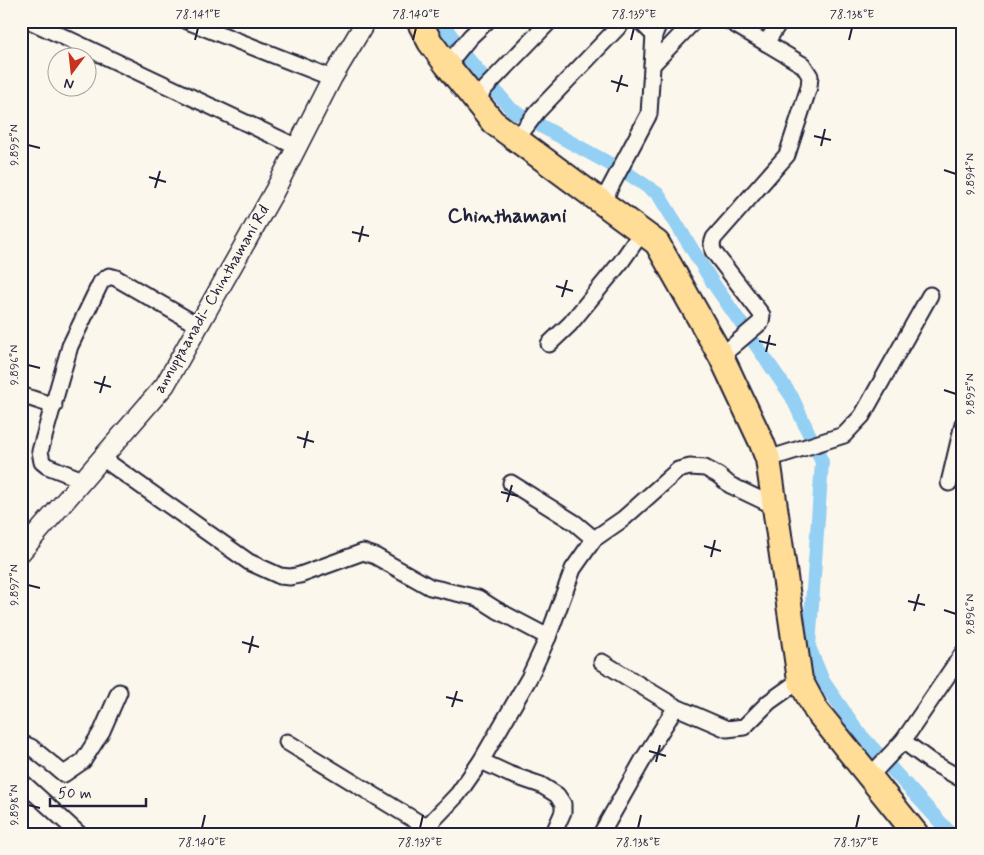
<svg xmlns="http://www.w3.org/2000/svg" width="984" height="855" font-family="Mynerve,sans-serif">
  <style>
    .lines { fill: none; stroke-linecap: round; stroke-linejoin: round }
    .canal { stroke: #94cff4; stroke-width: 14 }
    .minor-casing { stroke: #22223b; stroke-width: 19 }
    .tertiary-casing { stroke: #22223b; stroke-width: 22 }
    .primary-casing { stroke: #22223b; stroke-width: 28 }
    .minor { stroke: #fbf7ec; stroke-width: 15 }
    .tertiary { stroke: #fbf7ec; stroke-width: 19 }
    .primary { stroke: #ffdd96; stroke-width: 24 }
    .ticks { fill: none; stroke: #22223b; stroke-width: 2 }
    .labels { text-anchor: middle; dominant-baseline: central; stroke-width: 4.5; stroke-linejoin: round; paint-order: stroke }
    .street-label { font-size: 16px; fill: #22223b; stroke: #fbf7ec }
    .district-label { font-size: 21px; font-weight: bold; fill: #22223b; stroke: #fbf7ec }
    .neatline { fill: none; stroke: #22223b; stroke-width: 2 }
    .ticks-label { font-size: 12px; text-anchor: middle; fill: #22223b }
  </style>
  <rect width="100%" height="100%" fill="#fbf7ec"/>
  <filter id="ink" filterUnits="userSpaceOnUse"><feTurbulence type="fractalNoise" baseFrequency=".02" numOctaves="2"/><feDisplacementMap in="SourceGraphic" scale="10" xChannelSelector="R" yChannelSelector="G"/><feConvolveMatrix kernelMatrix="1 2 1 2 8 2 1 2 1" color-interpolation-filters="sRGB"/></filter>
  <g filter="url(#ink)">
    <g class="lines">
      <polyline class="canal" points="441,21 463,53 512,110 630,175 658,194 713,283 792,397 822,462 809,647 823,681 859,733 951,834"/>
      <defs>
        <g id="minor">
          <polyline points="30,21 297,147"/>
          <polyline points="187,21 332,78"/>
          <polyline points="640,21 654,35"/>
          <polyline points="766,43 780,21"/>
          <polyline points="447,65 470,37 487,21"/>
          <polyline points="652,65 694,21"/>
          <polyline points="476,101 485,88 550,21"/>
          <polyline points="516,140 537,112 624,21"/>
          <polyline points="602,203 649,114 654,35 660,21"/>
          <polyline points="549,344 570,324 621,262 642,232"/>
          <polyline points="721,356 761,322 762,315 713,251 712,244 714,238 787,155 809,87 810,76 803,65 729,21"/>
          <polyline points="21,395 54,406"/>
          <polyline points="102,458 249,562 280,576 290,577 300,575 363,552 375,556 430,587 478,598 497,610 548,637"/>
          <polyline points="768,459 844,435 862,416 930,295"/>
          <polyline points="83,480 47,466 42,462 40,451 70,346 101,282 109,276 116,278 199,326"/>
          <polyline points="511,483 575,523 594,539"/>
          <polyline points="949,483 963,424"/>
          <polyline points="602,662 676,707 727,729 744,727 769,702 800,680"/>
          <polyline points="903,741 930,761 963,780"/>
          <polyline points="287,742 426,827"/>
          <polyline points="21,743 31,747 64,774 83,761 102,731 119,692"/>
          <polyline points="481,761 509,774 541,785 557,795 563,804 563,812 555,830 556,834"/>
          <polyline points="870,776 903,741 963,653"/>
          <polyline points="21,781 79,834"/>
          <polyline points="420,834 458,794 481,761 529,678 548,637 573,569 594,539 623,519 678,470 690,467 705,468 718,475 730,485 774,506"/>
          <polyline points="601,834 644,758 676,707"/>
        </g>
        <polyline id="tertiary" points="21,552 165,385 274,192 332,78 366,21"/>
        <polyline id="primary" points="419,21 430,42 447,65 493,122 657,243 721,356 761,441 768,459 800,680 816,710 916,834"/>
      </defs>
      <use href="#minor" class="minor-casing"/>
      <use href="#tertiary" class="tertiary-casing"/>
      <use href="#primary" class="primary-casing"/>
      <use href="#minor" class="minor"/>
      <use href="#tertiary" class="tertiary"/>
      <use href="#primary" class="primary"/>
    </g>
  </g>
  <path class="ticks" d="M195 40 198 28M413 40 416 28M631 40 634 28M849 40 852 28M611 81 628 86M617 92 622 75M814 136 831 140M28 145 40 148M821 146 825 129M944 170 956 174M149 177 166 182M155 188 160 171M352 232 369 236M359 242 363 226M556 286 573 291M562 297 567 280M759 341 776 345M766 352 770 335M28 365 40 368M94 382 111 387M944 390 956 394M100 393 105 376M297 437 314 442M304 448 308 431M501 492 518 496M507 502 512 485M704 546 721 551M711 557 715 540M28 585 40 588M908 601 925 605M944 610 956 614M914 611 919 594M242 642 259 647M249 653 253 636M446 697 463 701M452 707 457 691M649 751 666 756M656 762 660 745M28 805 40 808M202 828 205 815M420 828 423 815M638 828 641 815M856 828 859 815"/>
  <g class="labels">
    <g class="street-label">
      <text transform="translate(212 299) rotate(-60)">annuppaanadi- Chinthamani Rd</text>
    </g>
    <g class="district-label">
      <text x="507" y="216">Chinthamani</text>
    </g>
  </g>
  <rect width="984" height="855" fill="none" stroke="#fbf7ec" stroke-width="55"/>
  <g transform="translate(72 72) rotate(195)"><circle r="24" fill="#fbf7ec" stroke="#a4a2a5"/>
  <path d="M0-4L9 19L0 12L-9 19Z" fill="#c8321e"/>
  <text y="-8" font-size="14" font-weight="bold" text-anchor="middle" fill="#22223b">N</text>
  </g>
  <path d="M50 798v8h96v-8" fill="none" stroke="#22223b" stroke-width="2.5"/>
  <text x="58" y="798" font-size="15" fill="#22223b" stroke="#fbf7ec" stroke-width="4" paint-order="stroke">50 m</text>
  <rect x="28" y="28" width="928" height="800" class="neatline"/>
  <g class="ticks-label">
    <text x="198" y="18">78.141°E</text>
    <text x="416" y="18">78.140°E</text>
    <text x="634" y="18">78.139°E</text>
    <text x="852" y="18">78.138°E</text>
    <text transform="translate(14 145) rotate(-90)" y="4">9.895°N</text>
    <text transform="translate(970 174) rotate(-90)" y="4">9.894°N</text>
    <text transform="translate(14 365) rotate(-90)" y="4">9.896°N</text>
    <text transform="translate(970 394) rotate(-90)" y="4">9.895°N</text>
    <text transform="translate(14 585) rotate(-90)" y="4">9.897°N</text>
    <text transform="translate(970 614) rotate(-90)" y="4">9.896°N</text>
    <text transform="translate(14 805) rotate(-90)" y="4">9.898°N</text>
    <text x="202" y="846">78.140°E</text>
    <text x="420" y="846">78.139°E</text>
    <text x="638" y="846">78.138°E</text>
    <text x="856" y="846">78.137°E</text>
  </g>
</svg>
